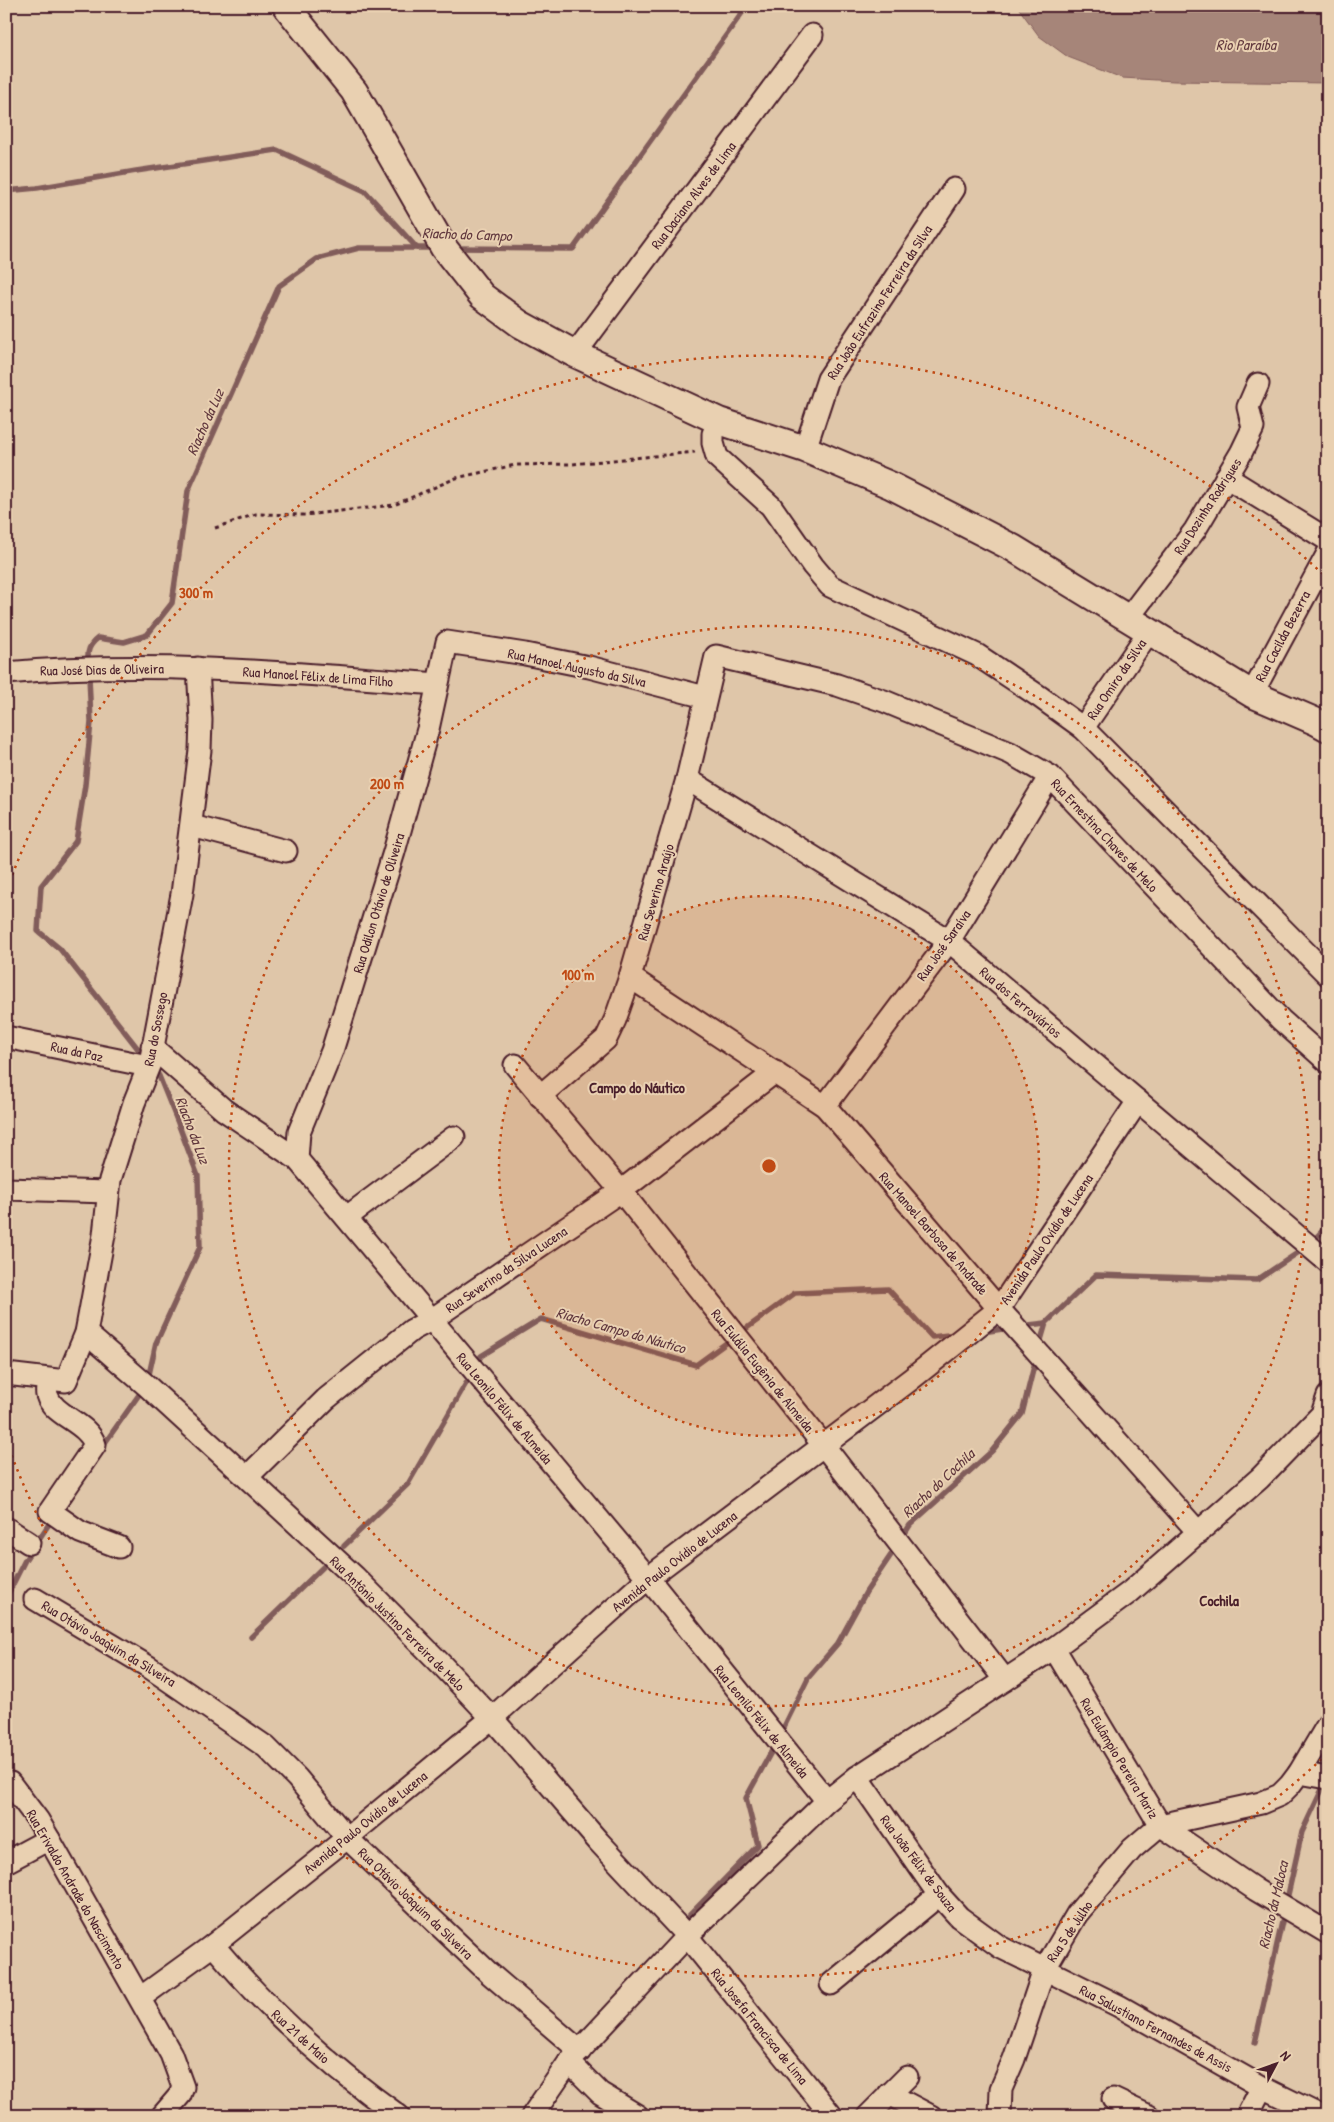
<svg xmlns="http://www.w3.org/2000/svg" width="1334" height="2122" font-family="'Patrick Hand',sans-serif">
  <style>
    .water { fill: #a68579; stroke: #815c5a }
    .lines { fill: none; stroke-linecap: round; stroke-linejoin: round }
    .stream { stroke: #815c5a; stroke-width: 5.5 }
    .minor-casing { stroke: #4a1f2b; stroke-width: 25 }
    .major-casing { stroke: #4a1f2b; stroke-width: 30 }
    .path { stroke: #4a1f2b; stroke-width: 3; stroke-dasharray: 4 4; stroke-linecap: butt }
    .minor { stroke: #e9d0b1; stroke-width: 21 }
    .major { stroke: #e9d0b1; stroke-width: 26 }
    .ring { fill: none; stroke: #c04a14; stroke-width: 2.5; stroke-dasharray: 2.5 5 }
    .labels { text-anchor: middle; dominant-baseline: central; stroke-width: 4; stroke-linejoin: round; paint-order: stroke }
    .street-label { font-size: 14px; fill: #4a1f2b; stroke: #e9d0b1 }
    .water-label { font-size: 15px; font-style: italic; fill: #61383e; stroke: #e9d0b1 }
    .neighbourhood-label { font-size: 15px; font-weight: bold; fill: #4a1f2b; stroke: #e9d0b1 }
    .centre { fill: #c04a14; stroke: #e9d0b1; stroke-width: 2.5 }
    .ring-label { font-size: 15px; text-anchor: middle; font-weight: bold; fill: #c04a14; stroke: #e9d0b1; stroke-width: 4; stroke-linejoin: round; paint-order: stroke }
  </style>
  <rect width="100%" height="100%" fill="#dfc6a9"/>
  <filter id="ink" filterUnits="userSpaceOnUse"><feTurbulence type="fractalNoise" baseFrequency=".02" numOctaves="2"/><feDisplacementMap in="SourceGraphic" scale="10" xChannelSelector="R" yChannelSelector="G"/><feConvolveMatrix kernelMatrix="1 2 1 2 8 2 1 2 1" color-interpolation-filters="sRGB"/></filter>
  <g filter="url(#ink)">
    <polygon class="water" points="1017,6 1328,6 1328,83 1174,81 1122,78 1068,57 1039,36"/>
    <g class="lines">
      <g class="stream">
        <polyline points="6,191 37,188 136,171 277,150 365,191 417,248"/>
        <polyline points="454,248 573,249 747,6"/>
        <path d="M88 662C87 651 89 645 98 638L124 642 147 635 172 603 188 491 279 286 317 259 359 248H435"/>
        <polyline points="89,676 91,722 85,785 76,841 41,886 38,931 60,949 146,1059"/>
        <polyline points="1312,1242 1328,1225"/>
        <polyline points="1020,1326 1046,1323"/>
        <polyline points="983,1332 1009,1328"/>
        <polyline points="1039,1347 1046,1323 1096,1275 1257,1280 1305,1248"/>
        <polyline points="476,1365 481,1356 541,1319 696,1365 795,1293 888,1289 932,1337 956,1334"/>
        <polyline points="148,1379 156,1343 200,1247 198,1176 178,1123 159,1076 153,1068"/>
        <polyline points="102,1447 143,1389"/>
        <polyline points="902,1538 910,1525 992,1451 1022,1414 1036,1358"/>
        <polyline points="344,1546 408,1484 472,1373"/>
        <polyline points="6,1598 25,1560 53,1518"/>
        <polyline points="251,1637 323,1567"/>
        <polyline points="780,1735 808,1678 838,1643 866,1592 897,1546"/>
        <polyline points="683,1922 758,1845 746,1798 776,1743"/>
        <polyline points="1255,2043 1302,1832 1325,1783"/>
      </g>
      <defs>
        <g id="minor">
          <polyline points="575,354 812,35"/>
          <polyline points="719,421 713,434 713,443 717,457 771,506 813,566 830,586 977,655 1040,697 1083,728 1328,975"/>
          <polyline points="805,449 828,379 954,189"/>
          <polyline points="1226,477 1328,540"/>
          <polyline points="1129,617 1195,530 1241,453 1253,428 1248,407 1258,384"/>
          <path d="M6 673C150 660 294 673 437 684"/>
          <polyline points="1252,694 1328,553"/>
          <polyline points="1083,728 1150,630"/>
          <polyline points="687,779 949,941 1328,1262"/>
          <polyline points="192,826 286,851"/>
          <polyline points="630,977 825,1106 999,1309 1199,1533"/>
          <polyline points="6,1037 148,1066"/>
          <polyline points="152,1047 224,1110 297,1159 648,1578 827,1801"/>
          <polyline points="515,1065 621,1191 824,1446 1005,1680"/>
          <polyline points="540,1096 606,1039 615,1020 630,977 687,779 716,656 837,685 884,701 1010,753 1050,776 1281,1020 1328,1062"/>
          <polyline points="825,1106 949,941 1050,776"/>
          <polyline points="297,1159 299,1132 332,1051 394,852 428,729 447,642 525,654 589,667 705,697"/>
          <polyline points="6,1189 108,1192"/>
          <polyline points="347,1217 454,1137"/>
          <polyline points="86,1333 146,1385 355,1577 442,1665 492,1718 599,1842 687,1936 832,2116"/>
          <polyline points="6,1374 66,1381 86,1333 104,1235 110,1180 134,1103 150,1063 182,894 200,750 201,720 198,668"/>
          <path d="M48 1380C47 1385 46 1391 47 1395 53 1416 88 1422 95 1445L50 1511 80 1532 119 1547"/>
          <polyline points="247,1477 326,1399 412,1330 431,1320 621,1191 775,1072"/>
          <polyline points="6,1528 29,1543"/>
          <polyline points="35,1599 149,1667 266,1747 297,1778 347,1838 489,1973 580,2051"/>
          <polyline points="1054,1648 1160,1825 1256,1890 1328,1933"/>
          <polyline points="1299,1773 1328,1778"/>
          <polyline points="857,1777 939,1895 959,1917 1000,1947 1119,2006 1262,2087 1321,2116"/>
          <polyline points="10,1783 38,1820 49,1839 171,2054 183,2087 180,2095 162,2116"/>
          <polyline points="6,1862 49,1839"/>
          <path d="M213 1945C268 2010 330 2067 399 2116"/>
          <polyline points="831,1984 939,1895"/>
          <polyline points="140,1998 213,1945 347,1838 492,1718 648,1578 910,1380 999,1309 1138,1101"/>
          <polyline points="569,2062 600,2093 638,2116"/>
          <polyline points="889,2094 931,2116"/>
          <polyline points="1113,2099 1149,2116"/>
          <polyline points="532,2116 569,2062 687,1936 827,1801 857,1777 1054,1648 1130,1592 1260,1478 1322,1414 1328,1396"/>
          <polyline points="868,2116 907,2077"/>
          <polyline points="1000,2116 1001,2089 1014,2059 1044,1970 1077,1914 1132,1849 1160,1825 1261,1803 1280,1795 1290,1785 1299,1773 1328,1724"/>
          <polyline points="1247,2116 1262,2087"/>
        </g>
        <polyline id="major" points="286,6 354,91 444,248 482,296 520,324 575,354 719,421 805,449 890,485 1013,548 1252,694 1317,722 1328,728"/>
      </defs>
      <use href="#minor" class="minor-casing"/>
      <use href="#major" class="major-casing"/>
      <polyline class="path" points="215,528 256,514 305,515 394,505 456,478 515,465 572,464 695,452"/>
      <use href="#minor" class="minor"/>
      <use href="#major" class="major"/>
    </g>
  </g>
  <circle cx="769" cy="1166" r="270" fill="#c04a14" fill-opacity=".12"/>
  <g class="ring">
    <circle cx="769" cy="1166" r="270"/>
    <circle cx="769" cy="1166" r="540"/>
    <path d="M1327 1754A811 811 0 0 1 7 1443M7 889A811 811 0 0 1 1327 578"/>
  </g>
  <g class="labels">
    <g class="street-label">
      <text transform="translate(693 195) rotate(-53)">Rua Daciano Alves de Lima</text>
      <text transform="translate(879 302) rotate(-57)">Rua João Eufrazino Ferreira da Silva</text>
      <text transform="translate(1207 506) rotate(-57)">Rua Dozinha Rodrigues</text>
      <text transform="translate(1282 636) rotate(-62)">Rua Cacilda Bezerra</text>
      <text transform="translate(577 667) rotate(12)">Rua Manoel Augusto da Silva</text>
      <text transform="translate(102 669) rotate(-1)">Rua José Dias de Oliveira</text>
      <text transform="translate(318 676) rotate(4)">Rua Manoel Félix de Lima Filho</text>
      <text transform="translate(1116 679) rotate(-56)">Rua Omiro da Silva</text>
      <text transform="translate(1105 835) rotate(47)">Rua Ernestina Chaves de Melo</text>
      <text transform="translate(655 892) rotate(-74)">Rua Severino Araújo</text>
      <text transform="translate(378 903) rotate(-73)">Rua Odilon Otávio de Oliveira</text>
      <text transform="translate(943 945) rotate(-55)">Rua José Saraíva</text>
      <text transform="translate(1021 1002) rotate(40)">Rua dos Ferroviários</text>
      <text transform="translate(155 1029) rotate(-79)">Rua do Sossego</text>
      <text transform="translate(77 1051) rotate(12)">Rua da Paz</text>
      <text transform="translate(934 1233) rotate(49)">Rua Manoel Barbosa de Andrade</text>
      <text transform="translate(1046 1239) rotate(-56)">Avenida Paulo Ovídio de Lucena</text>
      <text transform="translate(506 1269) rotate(-34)">Rua Severino da Silva Lucena</text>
      <text transform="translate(763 1370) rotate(51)">Rua Eulália Eugênia de Almeida</text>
      <text transform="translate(505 1408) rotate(50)">Rua Leonilo Félix de Almeida</text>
      <text transform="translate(674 1561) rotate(-38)">Avenida Paulo Ovídio de Lucena</text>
      <text transform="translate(398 1623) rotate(45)">Rua Antônio Justino Ferreira de Melo</text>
      <text transform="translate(109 1643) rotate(31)">Rua Otávio Joaquim da Silveira</text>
      <text transform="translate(762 1721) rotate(51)">Rua Leonilo Félix de Almeida</text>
      <text transform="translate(1120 1758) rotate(59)">Rua Eulâmpio Pereira Mariz</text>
      <text transform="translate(365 1822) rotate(-39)">Avenida Paulo Ovídio de Lucena</text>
      <text transform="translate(919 1863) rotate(53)">Rua João Félix de Souza</text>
      <text transform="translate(76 1889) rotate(60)">Rua Erivaldo Andrade do Nascimento</text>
      <text transform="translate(416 1903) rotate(44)">Rua Otávio Joaquim da Silveira</text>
      <text transform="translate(1069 1931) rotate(-56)">Rua 5 de Julho</text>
      <text transform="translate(760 2026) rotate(51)">Rua Josefa Francisca de Lima</text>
      <text transform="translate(1156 2028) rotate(28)">Rua Salustiano Fernandes de Assis</text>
      <text transform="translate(301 2036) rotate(42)">Rua 21 de Maio</text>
    </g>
    <g class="water-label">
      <text x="1246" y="44">Rio Paraíba</text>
      <text transform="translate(467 234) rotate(2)">Riacho do Campo</text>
      <text transform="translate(205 422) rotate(-66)">Riacho da Luz</text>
      <text transform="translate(193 1130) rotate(69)">Riacho da Luz</text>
      <text transform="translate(621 1330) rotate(16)">Riacho Campo do Náutico</text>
      <text transform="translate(938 1483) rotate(-43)">Riacho do Cochila</text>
      <text transform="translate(1273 1905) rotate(-77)">Riacho da Maloca</text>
    </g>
    <g class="neighbourhood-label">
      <text x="637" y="1087">Campo do Náutico</text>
      <text x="1219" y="1600">Cochila</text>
    </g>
  </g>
  <circle cx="769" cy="1166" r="8" class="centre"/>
  <g class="ring-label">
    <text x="196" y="598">300 m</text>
    <text x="387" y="789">200 m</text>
    <text x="578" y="980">100 m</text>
  </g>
  <rect width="1334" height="2122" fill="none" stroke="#e9d0b1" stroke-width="25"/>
  <rect x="12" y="12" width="1309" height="2097" fill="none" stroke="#4a1f2b" stroke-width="2" filter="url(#ink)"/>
  <g transform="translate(1276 2064) rotate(49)" stroke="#e9d0b1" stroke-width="4" paint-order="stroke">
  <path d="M0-4L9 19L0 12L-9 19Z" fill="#4a1f2b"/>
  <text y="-8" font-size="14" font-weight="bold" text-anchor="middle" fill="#4a1f2b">N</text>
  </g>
</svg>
